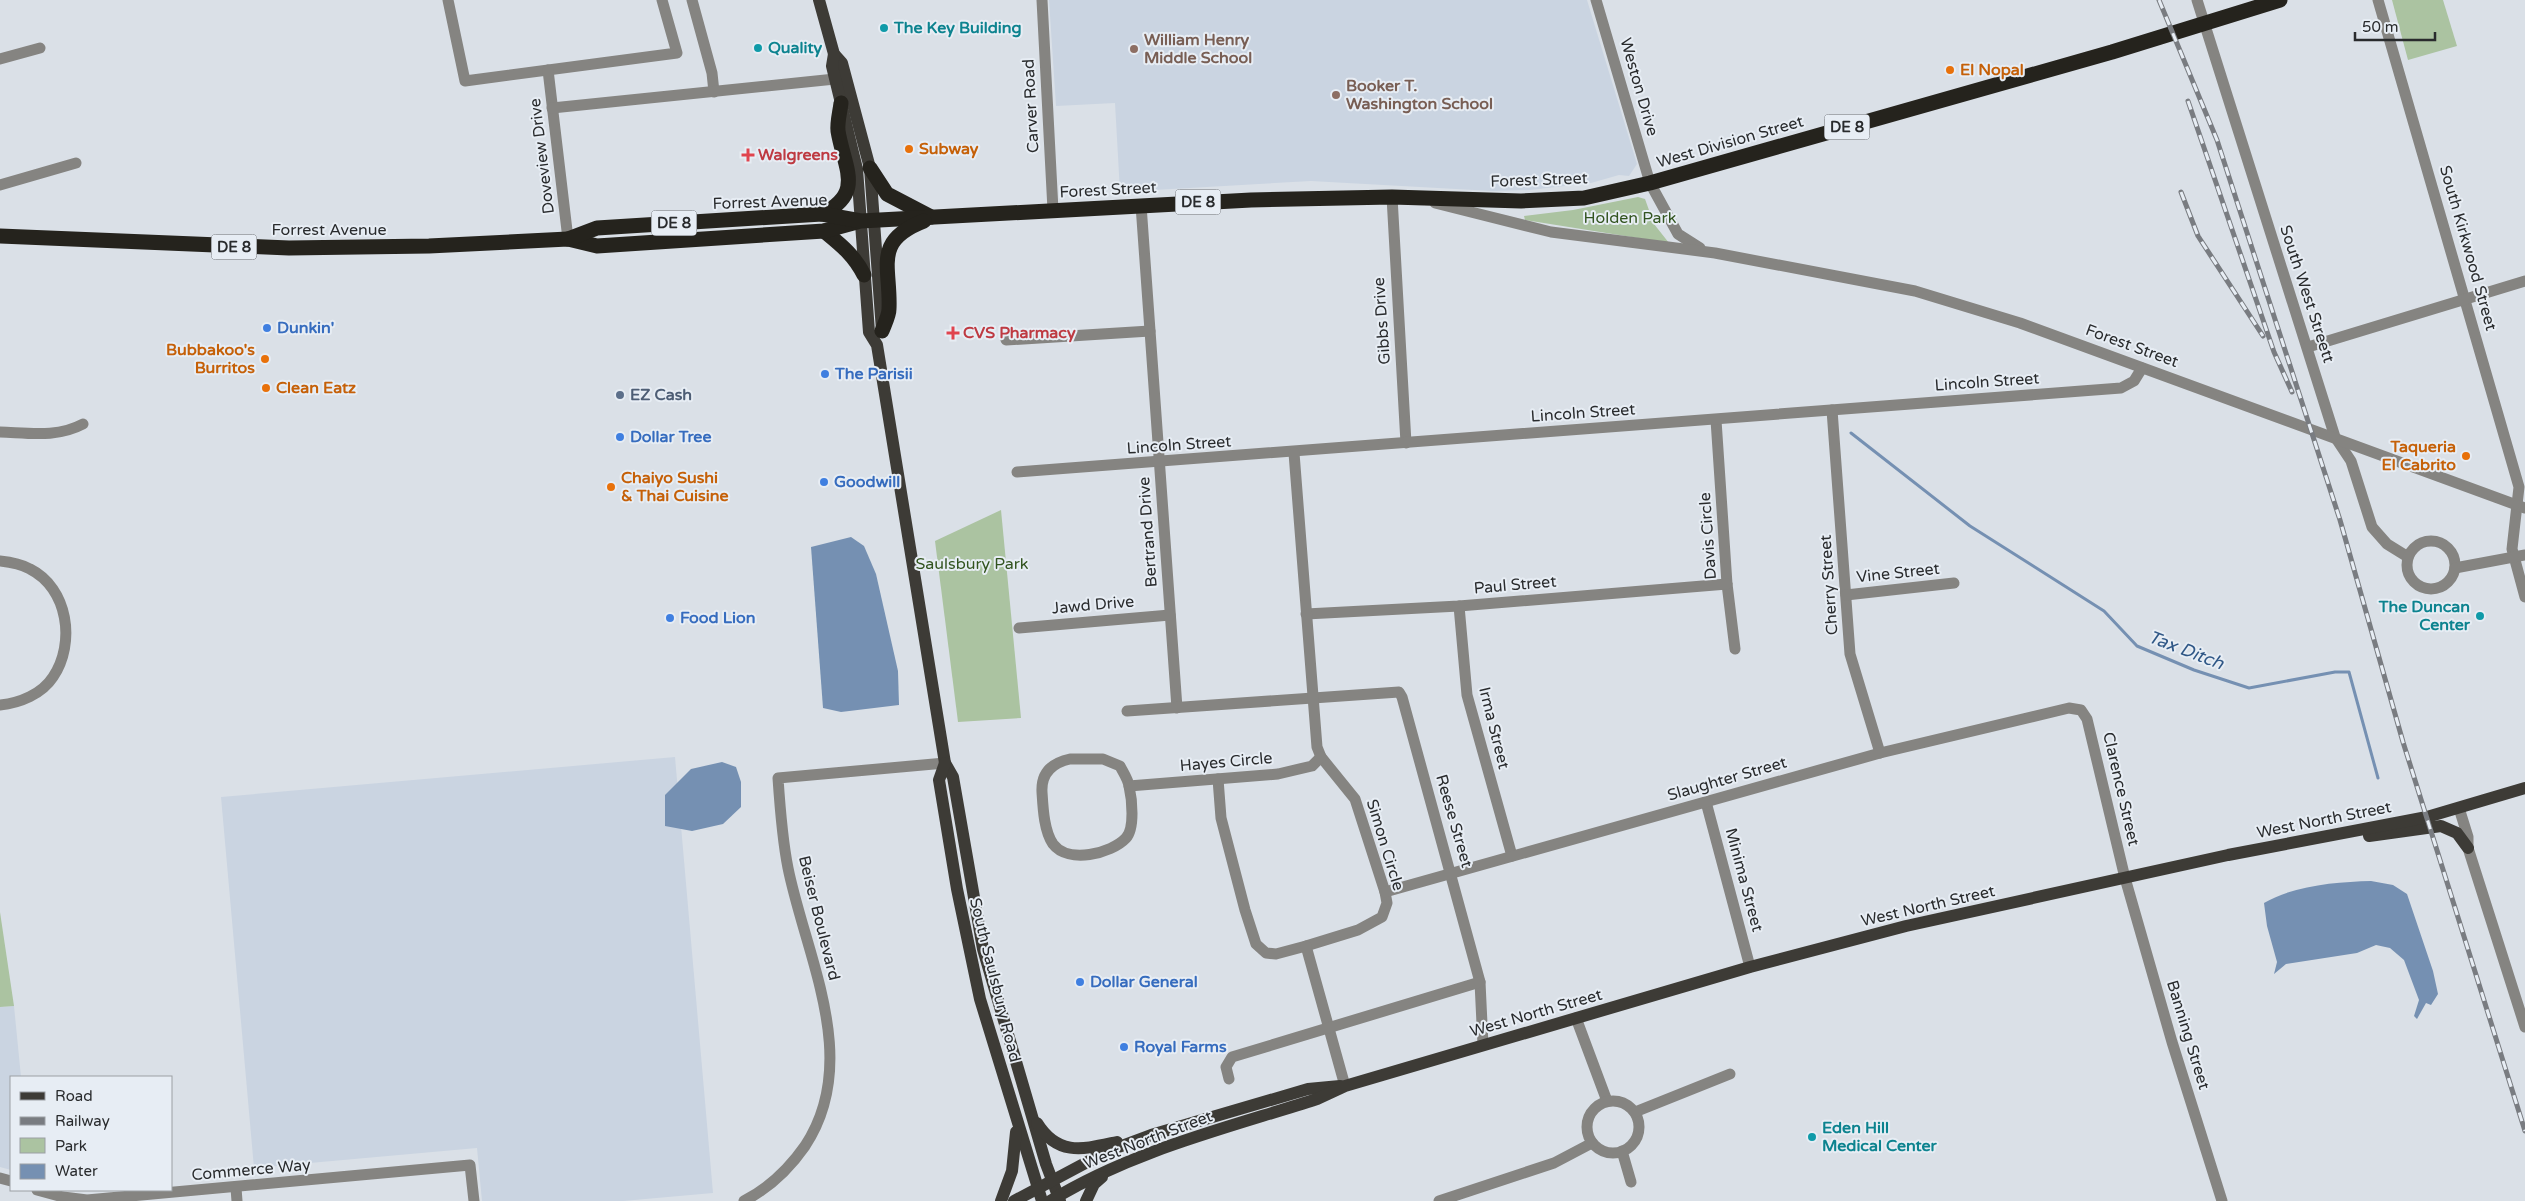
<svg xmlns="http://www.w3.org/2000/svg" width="2525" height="1201" font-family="'Varela Round',sans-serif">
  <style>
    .built { fill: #cad4e1 }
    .green { fill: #abc3a1 }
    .water { fill: #7590b2 }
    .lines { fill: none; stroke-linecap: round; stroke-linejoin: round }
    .stream { stroke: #7590b2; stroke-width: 3 }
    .minor { stroke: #858481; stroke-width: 11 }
    .major { stroke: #3d3b36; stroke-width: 12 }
    .highway { stroke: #25231d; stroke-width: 15 }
    .rail-casing { stroke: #797c81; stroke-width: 5 }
    .rail { stroke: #e7edf4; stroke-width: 3; stroke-dasharray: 9; stroke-linecap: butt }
    .culture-dot { fill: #0f9aa8; stroke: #e7edf4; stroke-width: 2 }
    .education-dot { fill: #8d6e63; stroke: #e7edf4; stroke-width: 2 }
    .food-dot { fill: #e8710a; stroke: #e7edf4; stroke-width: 2 }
    .health-dot { fill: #e0444e; stroke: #e7edf4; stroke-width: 2 }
    .shop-dot { fill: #3f7fe0; stroke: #e7edf4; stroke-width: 2 }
    .service-dot { fill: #5c6f8a; stroke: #e7edf4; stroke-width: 2 }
    .labels { text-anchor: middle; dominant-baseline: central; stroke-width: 4; stroke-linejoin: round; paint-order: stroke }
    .shield { fill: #e7edf4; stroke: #626569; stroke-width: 1 }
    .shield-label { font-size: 15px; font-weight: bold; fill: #292b2d }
    .culture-label { font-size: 16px; font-weight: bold; fill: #0d838f; stroke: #e7edf4; text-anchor: start }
    .education-label { font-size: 16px; font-weight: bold; fill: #785e54; stroke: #e7edf4; text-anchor: start }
    .food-label { font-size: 16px; font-weight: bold; fill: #c56008; stroke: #e7edf4; text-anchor: start }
    .street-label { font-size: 16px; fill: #292b2d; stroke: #e7edf4 }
    .health-label { font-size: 16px; font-weight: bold; fill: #be3a42; stroke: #e7edf4; text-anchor: start }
    .park-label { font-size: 16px; fill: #32541f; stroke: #e7edf4 }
    .shop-label { font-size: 16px; font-weight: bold; fill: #366cbe; stroke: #e7edf4; text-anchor: start }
    .service-label { font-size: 16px; font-weight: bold; fill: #4e5e75; stroke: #e7edf4; text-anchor: start }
    .water-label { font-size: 18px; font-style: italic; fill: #2f5786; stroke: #e7edf4 }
  </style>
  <rect width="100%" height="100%" fill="#dae0e7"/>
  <g class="built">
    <polygon points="1049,0 1587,0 1637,164 1629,176 1619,175 1591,183 1530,190 1492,191 1311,181 1120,192 1115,103 1056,106"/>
    <polygon points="675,757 713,1193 623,1201 482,1201 477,1148 254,1168 221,797"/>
    <polygon points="14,1006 21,1077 11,1077 11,1170 0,1167 0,1007"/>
  </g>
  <g class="green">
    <polygon points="2392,0 2443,0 2457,46 2408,60"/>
    <polygon points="1638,197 1645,199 1654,224 1669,243 1525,220 1524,216 1573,210"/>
    <polygon points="1001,510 1021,718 958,722 935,541"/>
    <polygon points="0,912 14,1006 0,1007"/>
  </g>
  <g class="water">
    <polygon points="851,537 864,546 876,574 898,671 899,705 841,712 823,708 811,547"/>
    <polygon points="722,762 736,767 741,782 741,807 723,824 692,831 665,826 665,795 691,769"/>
    <path d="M2371 881 2393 885 2407 894 2433 971 2438 994 2431 1005 2426 1003 2417 1019 2414 1016 2419 1000 2404 960 2390 948 2376 945 2357 953 2286 964 2274 974 2277 962 2267 926 2264 903C2295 885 2337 882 2371 881Z"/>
  </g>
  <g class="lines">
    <polyline class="stream" points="1851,433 1970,526 2104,611 2137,646 2194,670 2249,688 2335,672 2349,672 2378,778"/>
    <g class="minor">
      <polyline points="448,0 465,81 677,53 662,0"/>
      <polyline points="692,0 712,73 714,92"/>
      <polyline points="1042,0 1053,210"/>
      <polyline points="1596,0 1650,183 1678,234 1700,248"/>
      <polyline points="2197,0 2335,437 2351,461 2372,527 2387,544 2408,557"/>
      <polyline points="2378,0 2519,487 2512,549 2525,597"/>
      <polyline points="0,59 40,48"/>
      <polyline points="548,70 568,239"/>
      <polyline points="552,108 835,79"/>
      <polyline points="0,185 76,163"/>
      <polyline points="1392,197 1406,443"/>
      <polyline points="1435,203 1551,232 1715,253 1915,291 2020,323 2525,508"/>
      <polyline points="1141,205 1177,708"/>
      <polyline points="1006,340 1150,331"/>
      <polyline points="2308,347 2525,281"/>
      <polyline points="1832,410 1850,654 1880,753"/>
      <polyline points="1716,420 1727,584 1735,649"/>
      <path d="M0 432C29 433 57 438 83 424"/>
      <polyline points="1017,472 2121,388 2134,381 2142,368"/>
      <circle cx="2431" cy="565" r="24"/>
      <path d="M0 561C10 562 21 564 30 569 68 588 76 643 53 677 42 694 20 703 0 705"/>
      <polyline points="2455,568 2525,555"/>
      <polyline points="1846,595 1954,583"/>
      <polyline points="1459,606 1467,695 1512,856"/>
      <polyline points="1306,614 1459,606 1727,584"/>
      <polyline points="1019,628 1170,615"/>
      <polyline points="1127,711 1399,692 1402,697 1480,982 1483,1045"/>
      <path d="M1070 759H1103L1120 766C1123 772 1128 779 1129 786 1132 799 1135 828 1126 838 1111 854 1068 864 1053 844 1044 831 1043 808 1042 792 1041 773 1052 763 1070 759Z"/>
      <polyline points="1218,779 1221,818 1245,910 1256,944 1266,953 1276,954 1306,946 1358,930 1382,917 1387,903 1385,892 1355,799 1321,757 1317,747 1294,453"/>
      <polyline points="1129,786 1278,774 1312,766 1321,757"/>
      <polyline points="1706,802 1750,967"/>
      <polyline points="2459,808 2468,837 2468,848 2525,1027"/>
      <polyline points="1385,892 1880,753 2069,708 2081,710 2087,719 2125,878 2172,1042 2222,1201"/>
      <polyline points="1306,946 1345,1086"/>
      <polyline points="1576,1018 1607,1101"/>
      <polyline points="1229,1079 1226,1067 1232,1057 1480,982"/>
      <circle cx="1613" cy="1127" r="26"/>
      <polyline points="1635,1112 1730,1074"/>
      <polyline points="1622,1151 1631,1182"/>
      <polyline points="0,1178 11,1181"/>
      <polyline points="236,1188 237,1201"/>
      <polyline points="37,1190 63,1197 87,1200 470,1165 474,1201"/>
      <path d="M744 1201C769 1188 789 1169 805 1146 862 1060 806 957 788 868 782 838 780 808 778 778L945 763"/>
      <polyline points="1439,1201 1554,1163 1592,1143"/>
    </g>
    <g class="major">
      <polyline points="819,0 834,54 842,63 870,168 882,330"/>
      <polyline points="834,54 832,66 857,169 869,332 877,345 945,763 953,777 983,949 1046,1164 1060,1201"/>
      <polyline points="945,763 939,780 957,889 980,999 1042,1201"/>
      <polyline points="2369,836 2441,826 2457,833 2468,848"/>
      <path d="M1037 1123C1058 1157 1084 1149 1117 1142"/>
      <polyline points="1001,1201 1012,1171 1016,1132"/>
      <polyline points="1014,1201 1108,1151 1151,1135 1308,1089 1340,1086"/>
      <path d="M1050 1201C1131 1151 1227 1128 1317 1099L1345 1086 1750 967 1906 926 2228 855 2427 817 2525 788"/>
      <polyline points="1086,1201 1094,1184 1102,1177"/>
    </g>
    <g class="highway">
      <polyline points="870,168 887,194 931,217"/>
      <path d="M822 214C865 193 844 168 838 131 837 122 840 112 841 103"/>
      <path d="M824 231C841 245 854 255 864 275"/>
      <polyline points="0,236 289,248 429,246 568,239 597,246 824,231 857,222"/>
      <polyline points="568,239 597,228 822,214 861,221 1251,200 1392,197 1521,201 1584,198 1650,183 2112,52 2280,0"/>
      <path d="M882 331C884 325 889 316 889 309 891 267 872 241 924 221"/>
    </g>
    <defs>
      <g id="rail">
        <polyline points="2159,0 2217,140 2340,520 2403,742 2525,1131"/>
        <polyline points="2188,101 2274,352 2292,392"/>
        <polyline points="2181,192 2198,236 2263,336"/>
      </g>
    </defs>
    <use href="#rail" class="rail-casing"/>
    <use href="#rail" class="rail"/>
  </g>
  <g class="culture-dot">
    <circle cx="884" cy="28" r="5"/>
    <circle cx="758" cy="48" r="5"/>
    <circle cx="2480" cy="616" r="5"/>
    <circle cx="1812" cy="1137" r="5"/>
  </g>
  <g class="education-dot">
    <circle cx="1134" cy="49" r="5"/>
    <circle cx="1336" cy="95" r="5"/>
  </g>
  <g class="food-dot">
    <circle cx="1950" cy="70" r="5"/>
    <circle cx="909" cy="149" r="5"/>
    <circle cx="265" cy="359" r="5"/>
    <circle cx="266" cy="388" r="5"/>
    <circle cx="2466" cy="456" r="5"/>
    <circle cx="611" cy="487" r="5"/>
  </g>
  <g class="health-dot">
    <path d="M745.5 147.5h5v5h5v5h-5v5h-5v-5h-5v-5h5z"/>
    <path d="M950.5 325.5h5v5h5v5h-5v5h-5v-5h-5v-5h5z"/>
  </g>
  <g class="shop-dot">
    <circle cx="267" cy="328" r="5"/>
    <circle cx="825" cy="374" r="5"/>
    <circle cx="620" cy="437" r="5"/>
    <circle cx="824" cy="482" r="5"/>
    <circle cx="670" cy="618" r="5"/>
    <circle cx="1080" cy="982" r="5"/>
    <circle cx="1124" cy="1047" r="5"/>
  </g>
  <circle class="service-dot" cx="620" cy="395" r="5"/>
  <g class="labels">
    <g class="shield">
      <rect x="1824.5" y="114.5" width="45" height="25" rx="4"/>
      <rect x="1175.5" y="189.5" width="45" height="25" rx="4"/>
      <rect x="651.5" y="210.5" width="45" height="25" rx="4"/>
      <rect x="211.5" y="234.5" width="45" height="25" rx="4"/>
    </g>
    <g class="shield-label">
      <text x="1847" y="127">DE 8</text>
      <text x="1198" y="202">DE 8</text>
      <text x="674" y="223">DE 8</text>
      <text x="234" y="247">DE 8</text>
    </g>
    <g class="culture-label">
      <text x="894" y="28">The Key Building</text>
      <text x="768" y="48">Quality</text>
      <text x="2470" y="607" text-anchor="end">The Duncan<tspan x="2470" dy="18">Center</tspan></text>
      <text x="1822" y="1128">Eden Hill<tspan x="1822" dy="18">Medical Center</tspan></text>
    </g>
    <g class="education-label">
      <text x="1144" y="40">William Henry<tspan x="1144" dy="18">Middle School</tspan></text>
      <text x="1346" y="86">Booker T.<tspan x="1346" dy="18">Washington School</tspan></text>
    </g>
    <g class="food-label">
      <text x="1960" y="70">El Nopal</text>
      <text x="919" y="149">Subway</text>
      <text x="255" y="350" text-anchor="end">Bubbakoo's<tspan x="255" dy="18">Burritos</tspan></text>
      <text x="276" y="388">Clean Eatz</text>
      <text x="2456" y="447" text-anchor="end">Taqueria<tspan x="2456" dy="18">El Cabrito</tspan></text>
      <text x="621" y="478">Chaiyo Sushi<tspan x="621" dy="18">&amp; Thai Cuisine</tspan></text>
    </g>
    <g class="street-label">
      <text transform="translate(1639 87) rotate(74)">Weston Drive</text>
      <text transform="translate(1031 106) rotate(-93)">Carver Road</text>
      <text transform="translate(1730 142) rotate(-16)">West Division Street</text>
      <text transform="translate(542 156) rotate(-97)">Doveview Drive</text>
      <text transform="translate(1539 180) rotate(-2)">Forest Street</text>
      <text transform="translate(1108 190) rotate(-3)">Forest Street</text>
      <text transform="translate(770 202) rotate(-2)">Forrest Avenue</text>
      <text x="329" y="230">Forrest Avenue</text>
      <text transform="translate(2468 248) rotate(74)">South Kirkwood Street</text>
      <text transform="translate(2307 294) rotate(72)">South West Streett</text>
      <text transform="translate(1382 321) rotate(-94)">Gibbs Drive</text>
      <text transform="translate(2132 346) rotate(20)">Forest Street</text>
      <text transform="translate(1987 382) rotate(-4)">Lincoln Street</text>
      <text transform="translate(1583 413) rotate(-4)">Lincoln Street</text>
      <text transform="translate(1179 445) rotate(-4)">Lincoln Street</text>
      <text transform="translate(1148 532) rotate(-94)">Bertrand Drive</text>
      <text transform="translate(1708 536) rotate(-94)">Davis Circle</text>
      <text transform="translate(1898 573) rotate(-6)">Vine Street</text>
      <text transform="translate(1515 585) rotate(-5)">Paul Street</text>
      <text transform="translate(1829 585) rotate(-94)">Cherry Street</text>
      <text transform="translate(1093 605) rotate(-5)">Jawd Drive</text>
      <text transform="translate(1494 728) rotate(76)">Irma Street</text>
      <text transform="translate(1226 762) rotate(-5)">Hayes Circle</text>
      <text transform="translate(1727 779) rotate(-16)">Slaughter Street</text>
      <text transform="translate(2121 789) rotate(77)">Clarence Street</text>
      <text transform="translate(2324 820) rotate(-11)">West North Street</text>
      <text transform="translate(1454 821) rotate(74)">Reese Street</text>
      <text transform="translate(1385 845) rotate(73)">Simon Circle</text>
      <text transform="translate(1744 880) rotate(75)">Minima Street</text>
      <text transform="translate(1928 906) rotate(-13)">West North Street</text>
      <text transform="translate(819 918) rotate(76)">Beiser Boulevard</text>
      <text transform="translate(995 980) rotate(76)">South Saulsbury Road</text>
      <text transform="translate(1536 1013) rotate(-16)">West North Street</text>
      <text transform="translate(2188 1035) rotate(73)">Banning Street</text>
      <text transform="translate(1148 1140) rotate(-21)">West North Street</text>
      <text transform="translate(251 1170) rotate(-5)">Commerce Way</text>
    </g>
    <g class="health-label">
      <text x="758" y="155">Walgreens</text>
      <text x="963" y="333">CVS Pharmacy</text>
    </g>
    <g class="park-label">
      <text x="1630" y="218">Holden Park</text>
      <text x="972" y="564">Saulsbury Park</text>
    </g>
    <g class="shop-label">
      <text x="277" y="328">Dunkin'</text>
      <text x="835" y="374">The Parisii</text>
      <text x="630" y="437">Dollar Tree</text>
      <text x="834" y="482">Goodwill</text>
      <text x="680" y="618">Food Lion</text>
      <text x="1090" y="982">Dollar General</text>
      <text x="1134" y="1047">Royal Farms</text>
    </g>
    <g class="service-label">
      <text x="630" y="395">EZ Cash</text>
    </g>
    <g class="water-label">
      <text transform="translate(2186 650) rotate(21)">Tax Ditch</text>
    </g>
  </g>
  <rect x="10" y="1076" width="162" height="115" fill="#e7edf4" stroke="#9b9fa4"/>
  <rect x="20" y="1092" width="25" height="8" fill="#3d3b36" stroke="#9b9fa4"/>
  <text x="55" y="1101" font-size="15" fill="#292b2d">Road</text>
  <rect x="20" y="1117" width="25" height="8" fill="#797c81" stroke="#9b9fa4"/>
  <text x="55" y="1126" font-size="15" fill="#292b2d">Railway</text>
  <rect x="20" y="1138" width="25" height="15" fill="#abc3a1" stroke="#9b9fa4"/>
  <text x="55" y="1151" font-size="15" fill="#292b2d">Park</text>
  <rect x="20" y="1164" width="25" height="15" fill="#7590b2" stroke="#9b9fa4"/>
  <text x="55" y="1176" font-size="15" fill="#292b2d">Water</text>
  <path d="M2355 32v8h80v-8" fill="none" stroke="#292b2d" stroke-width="2.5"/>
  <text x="2362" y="32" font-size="15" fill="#292b2d" stroke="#e7edf4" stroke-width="4" paint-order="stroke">50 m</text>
</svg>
